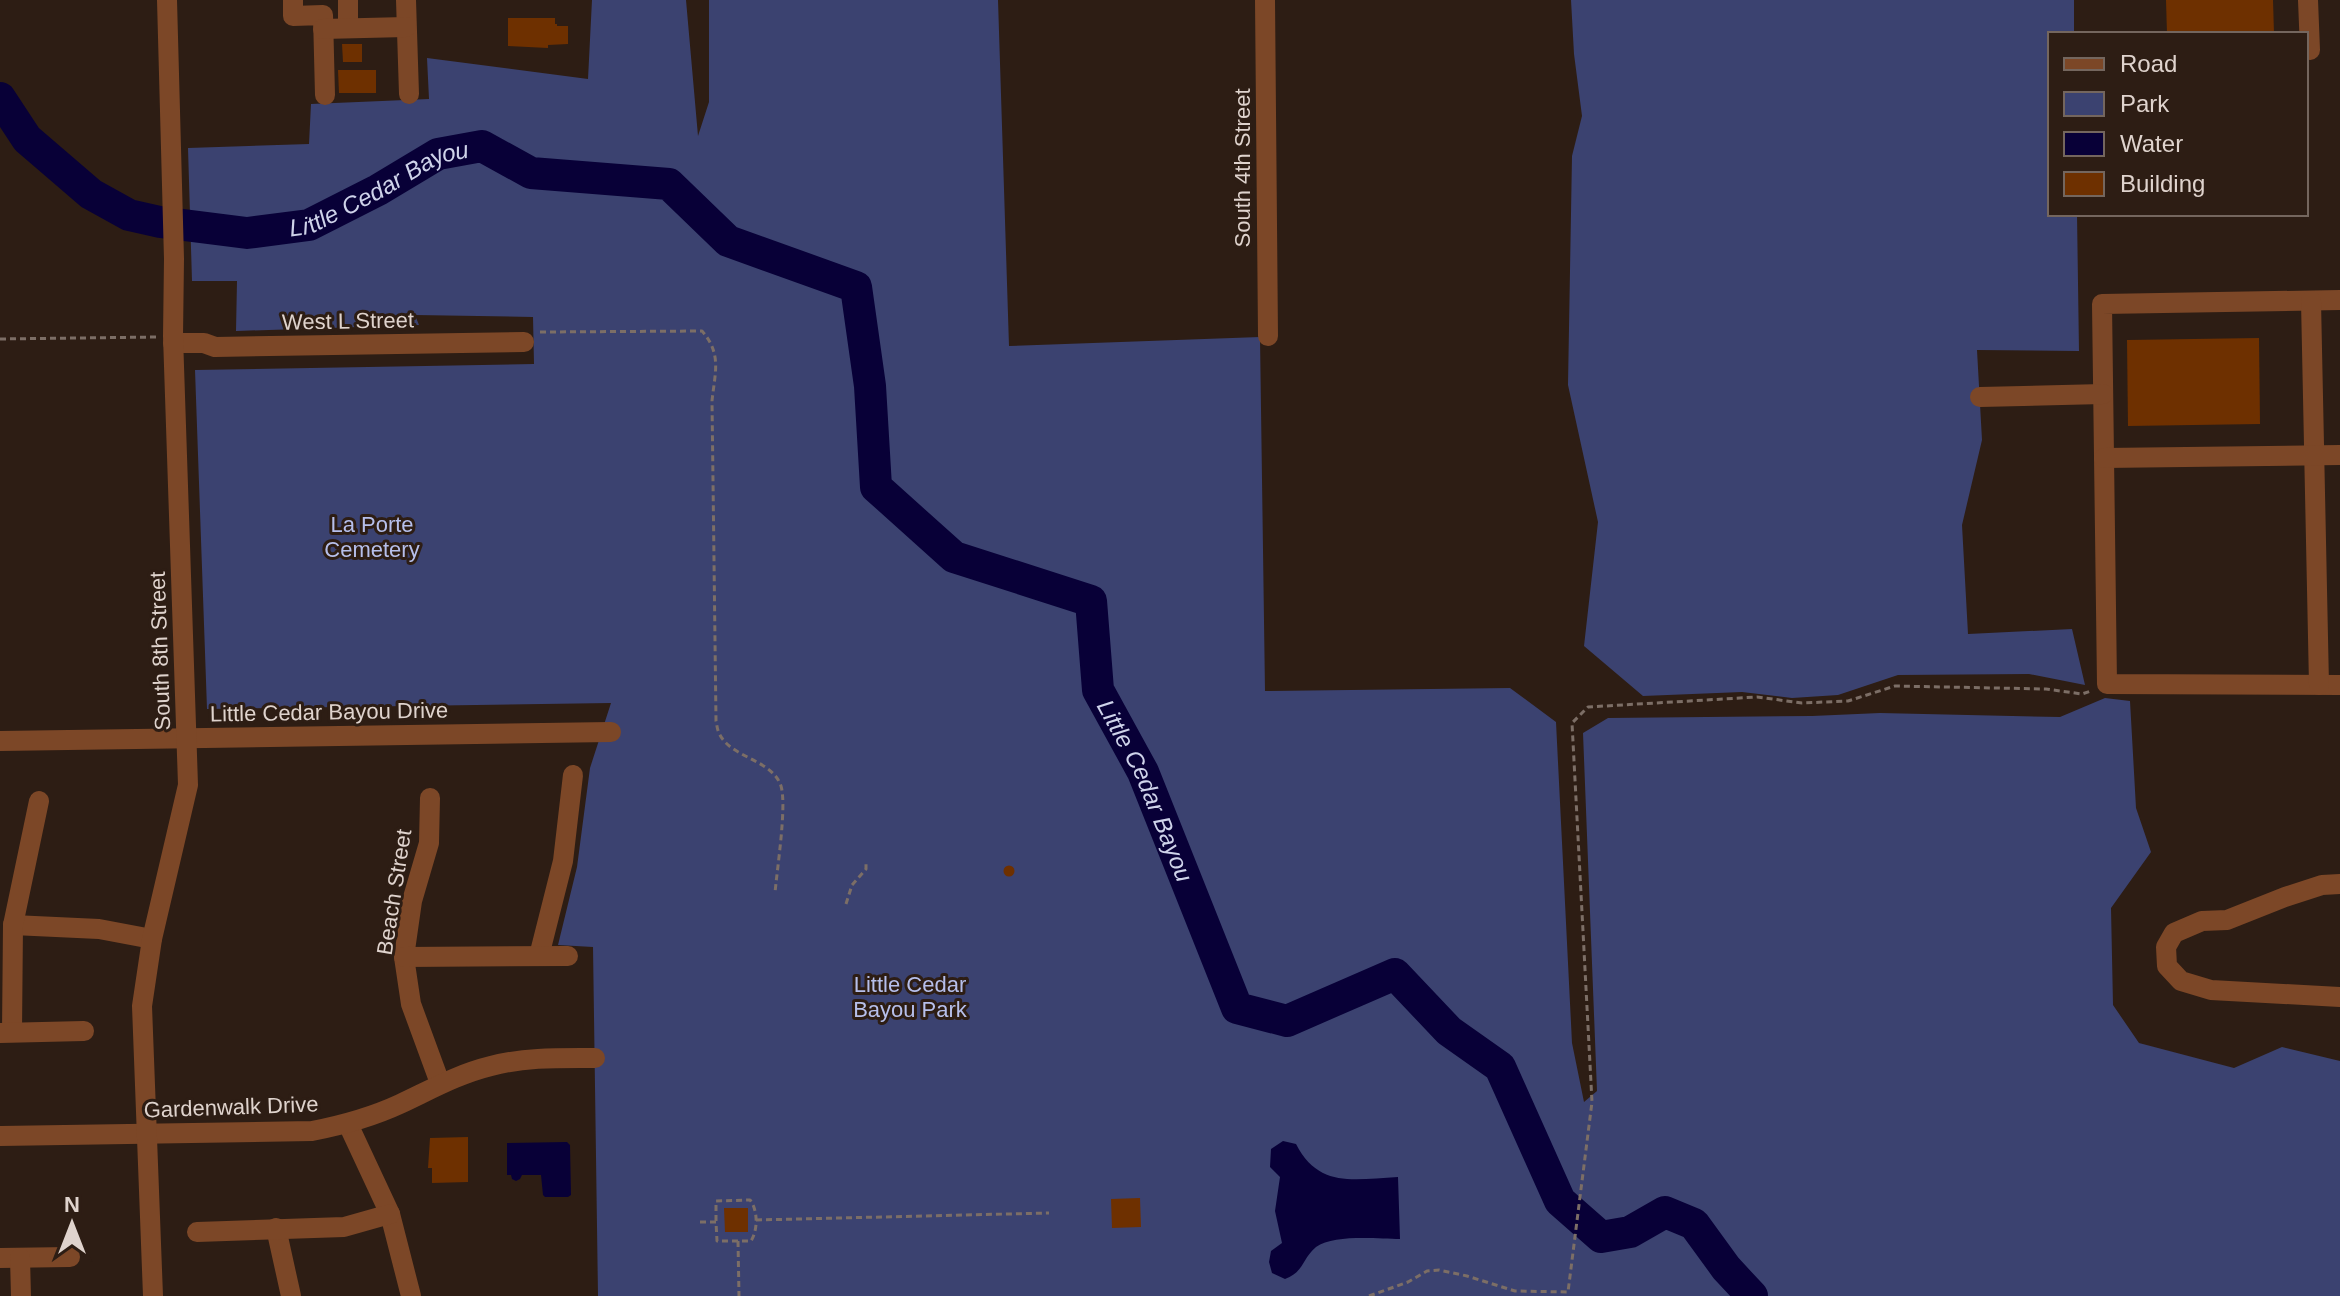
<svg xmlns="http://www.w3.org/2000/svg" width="2340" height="1296" font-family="Arial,sans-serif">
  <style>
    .green { fill: #3b4270 }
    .water { fill: #080037 }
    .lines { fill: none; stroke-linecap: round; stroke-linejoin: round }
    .river { stroke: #080037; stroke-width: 32 }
    .building { fill: #6e3000 }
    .path { stroke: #7c6e66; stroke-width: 3; stroke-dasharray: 6 4; stroke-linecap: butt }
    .minor { stroke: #7c4727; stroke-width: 20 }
    .labels { text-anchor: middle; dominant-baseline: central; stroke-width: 6; stroke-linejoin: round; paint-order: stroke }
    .street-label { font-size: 22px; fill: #dfd3cd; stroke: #2d1d14 }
    .park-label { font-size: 22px; fill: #b6bfeb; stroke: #2d1d14 }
    .water-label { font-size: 24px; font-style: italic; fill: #cfd3ea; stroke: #2d1d14 }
  </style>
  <rect width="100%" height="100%" fill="#2d1d14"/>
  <g class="green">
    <polygon points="592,0 686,0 698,136 709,102 709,0 998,0 1009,346 1260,337 1265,691 1510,688 1556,722 1572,1043 1584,1102 1597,1091 1583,733 1608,718 1812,716 1880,713 2060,717 2105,698 2130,701 2136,808 2151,852 2111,908 2113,1005 2139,1043 2234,1068 2282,1047 2340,1061 2340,1296 598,1296 593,947 558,945 577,867 590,768 611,703 207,709 195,370 534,364 533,317 415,315 419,325 236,331 237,281 192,281 188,148 309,144 311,104 429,99 427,58 588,79"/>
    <polygon points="1571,0 2074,0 2074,34 2050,34 2050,214 2077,214 2079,351 1977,350 1982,440 1962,525 1968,634 2072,629 2085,685 2029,674 1898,675 1838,695 1792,698 1742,692 1643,696 1584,646 1598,522 1568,385 1572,156 1582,116 1574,54"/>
  </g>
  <g class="water">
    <path d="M1283 1141 1296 1144C1319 1189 1355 1179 1398 1177L1400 1239C1378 1239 1334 1234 1316 1247 1301 1260 1305 1271 1285 1279L1272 1273 1269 1262 1271 1251 1282 1243 1275 1211 1280 1177 1270 1167 1271 1149Z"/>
    <polygon points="567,1142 570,1145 571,1195 568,1197 545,1197 543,1195 541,1175 522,1175 520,1179 516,1181 512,1179 511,1175 507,1175 507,1143"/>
  </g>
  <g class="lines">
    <path class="river" id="s1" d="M0 98 27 139 91 194 129 215 160 222 247 233 309 225 378 190 438 154 482 146 531 173 669 184 728 241 856 287 870 386 876 487 954 557 1091 601 1098 690 1143 772 1237 1008 1287 1021 1395 974 1449 1031 1500 1067 1560 1201 1601 1237 1630 1232 1665 1212 1694 1224 1726 1268 1752 1296"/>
  </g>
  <g class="building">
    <polygon points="2166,0 2273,0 2274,34 2167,34"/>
    <polygon points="508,18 555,18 555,24 557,24 557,26 568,26 568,44 548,45 548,48 508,46"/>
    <polygon points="342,44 362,44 362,62 343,62"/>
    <polygon points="338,70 376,70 376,93 339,93"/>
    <polygon points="2259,338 2260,424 2128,426 2127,340"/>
    <circle cx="1009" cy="871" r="5.5"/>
    <polygon points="468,1137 468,1182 432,1183 432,1168 428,1168 430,1138"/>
    <polygon points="1140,1198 1141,1227 1112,1228 1111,1199"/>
    <polygon points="724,1208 748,1208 748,1232 725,1232"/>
  </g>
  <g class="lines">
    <g class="path">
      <path d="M540 332 702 331C722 354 715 372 712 401L716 721C717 725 717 729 719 733 730 758 772 759 781 786 787 806 777 869 775 893"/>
      <polyline points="0,339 156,337"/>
      <polyline points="846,904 852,885 866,869 866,863"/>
      <polyline points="756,1220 1049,1213"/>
      <path d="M700 1222H716L717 1241H751C758 1230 758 1210 750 1200L716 1201V1222"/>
      <polyline points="738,1241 739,1296"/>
      <polyline points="1369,1296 1408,1282 1427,1271 1439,1270 1467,1276 1515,1291 1568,1292 1592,1102 1572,723 1588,707 1757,697 1802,703 1848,701 1895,686 2046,689 2082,694 2091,691"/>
    </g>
    <g class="minor">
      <polyline points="293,0 293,16 323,15 325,95"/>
      <polyline points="348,0 348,28"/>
      <polyline points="406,0 409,94"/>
      <polyline points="1265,0 1268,336"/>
      <polyline points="2308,0 2310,50"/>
      <polyline points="323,29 406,27"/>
      <polyline points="2340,300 2102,304 2107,684 2340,685"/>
      <polyline points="2311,301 2319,685"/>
      <polyline points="173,343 204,343 215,347 524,342"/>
      <polyline points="1980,397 2103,394"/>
      <polyline points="2104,458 2340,455"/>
      <polyline points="0,741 611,732"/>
      <polyline points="430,798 429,843 412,901 404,957 411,1004 440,1083"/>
      <polyline points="2340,884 2322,885 2285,897 2227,920 2202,921 2174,933 2166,947 2167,966 2181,981 2211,990 2340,997"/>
      <polyline points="13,925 99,929 152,939"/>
      <polyline points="539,956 563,861 573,775"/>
      <polyline points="404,957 568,956"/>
      <polyline points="12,1032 13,925 39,801"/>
      <polyline points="0,1033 84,1031"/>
      <polyline points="348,1124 390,1214 411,1296"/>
      <path d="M0 1136 312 1131C343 1125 372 1117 400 1104 430 1090 458 1074 491 1066 525 1057 560 1058 595 1058"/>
      <polyline points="276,1228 291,1296"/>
      <polyline points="197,1232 344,1227 390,1214"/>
      <polyline points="0,1258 70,1257"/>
      <polyline points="20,1258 21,1296"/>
      <polyline points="153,1296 142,1006 152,939 188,785 173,336 174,259 167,0"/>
    </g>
  </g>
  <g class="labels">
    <g class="street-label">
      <text transform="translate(1242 168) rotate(-90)">South 4th Street</text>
      <text transform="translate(348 321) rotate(-1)">West L Street</text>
      <text transform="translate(160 651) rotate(-92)">South 8th Street</text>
      <text transform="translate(329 712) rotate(-1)">Little Cedar Bayou Drive</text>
      <text transform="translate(394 892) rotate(-81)">Beach Street</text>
      <text transform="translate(231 1107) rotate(-2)">Gardenwalk Drive</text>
    </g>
    <g class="park-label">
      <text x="372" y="524">La Porte<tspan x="372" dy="25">Cemetery</tspan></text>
      <text x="910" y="984">Little Cedar<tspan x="910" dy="25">Bayou Park</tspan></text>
    </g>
    <g class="water-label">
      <text stroke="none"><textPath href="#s1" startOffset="438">Little Cedar Bayou</textPath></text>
      <text stroke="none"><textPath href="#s1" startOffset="1614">Little Cedar Bayou</textPath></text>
    </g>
  </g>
  <rect x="2048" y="32" width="260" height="184" fill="#2d1d14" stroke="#74665e" stroke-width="2"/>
  <rect x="2064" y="58" width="40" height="12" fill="#7c4727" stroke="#74665e" stroke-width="2"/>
  <text x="2120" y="72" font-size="24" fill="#dfd3cd">Road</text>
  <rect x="2064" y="92" width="40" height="24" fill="#3b4270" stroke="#74665e" stroke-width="2"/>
  <text x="2120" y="112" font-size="24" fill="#dfd3cd">Park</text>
  <rect x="2064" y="132" width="40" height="24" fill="#080037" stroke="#74665e" stroke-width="2"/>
  <text x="2120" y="152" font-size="24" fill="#dfd3cd">Water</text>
  <rect x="2064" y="172" width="40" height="24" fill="#6e3000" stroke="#74665e" stroke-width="2"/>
  <text x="2120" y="192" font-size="24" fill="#dfd3cd">Building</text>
  <g transform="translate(72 1224)" stroke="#2d1d14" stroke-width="6" paint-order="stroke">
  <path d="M0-6L14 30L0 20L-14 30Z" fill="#dfd3cd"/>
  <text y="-12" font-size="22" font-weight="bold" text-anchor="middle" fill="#dfd3cd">N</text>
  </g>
</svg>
